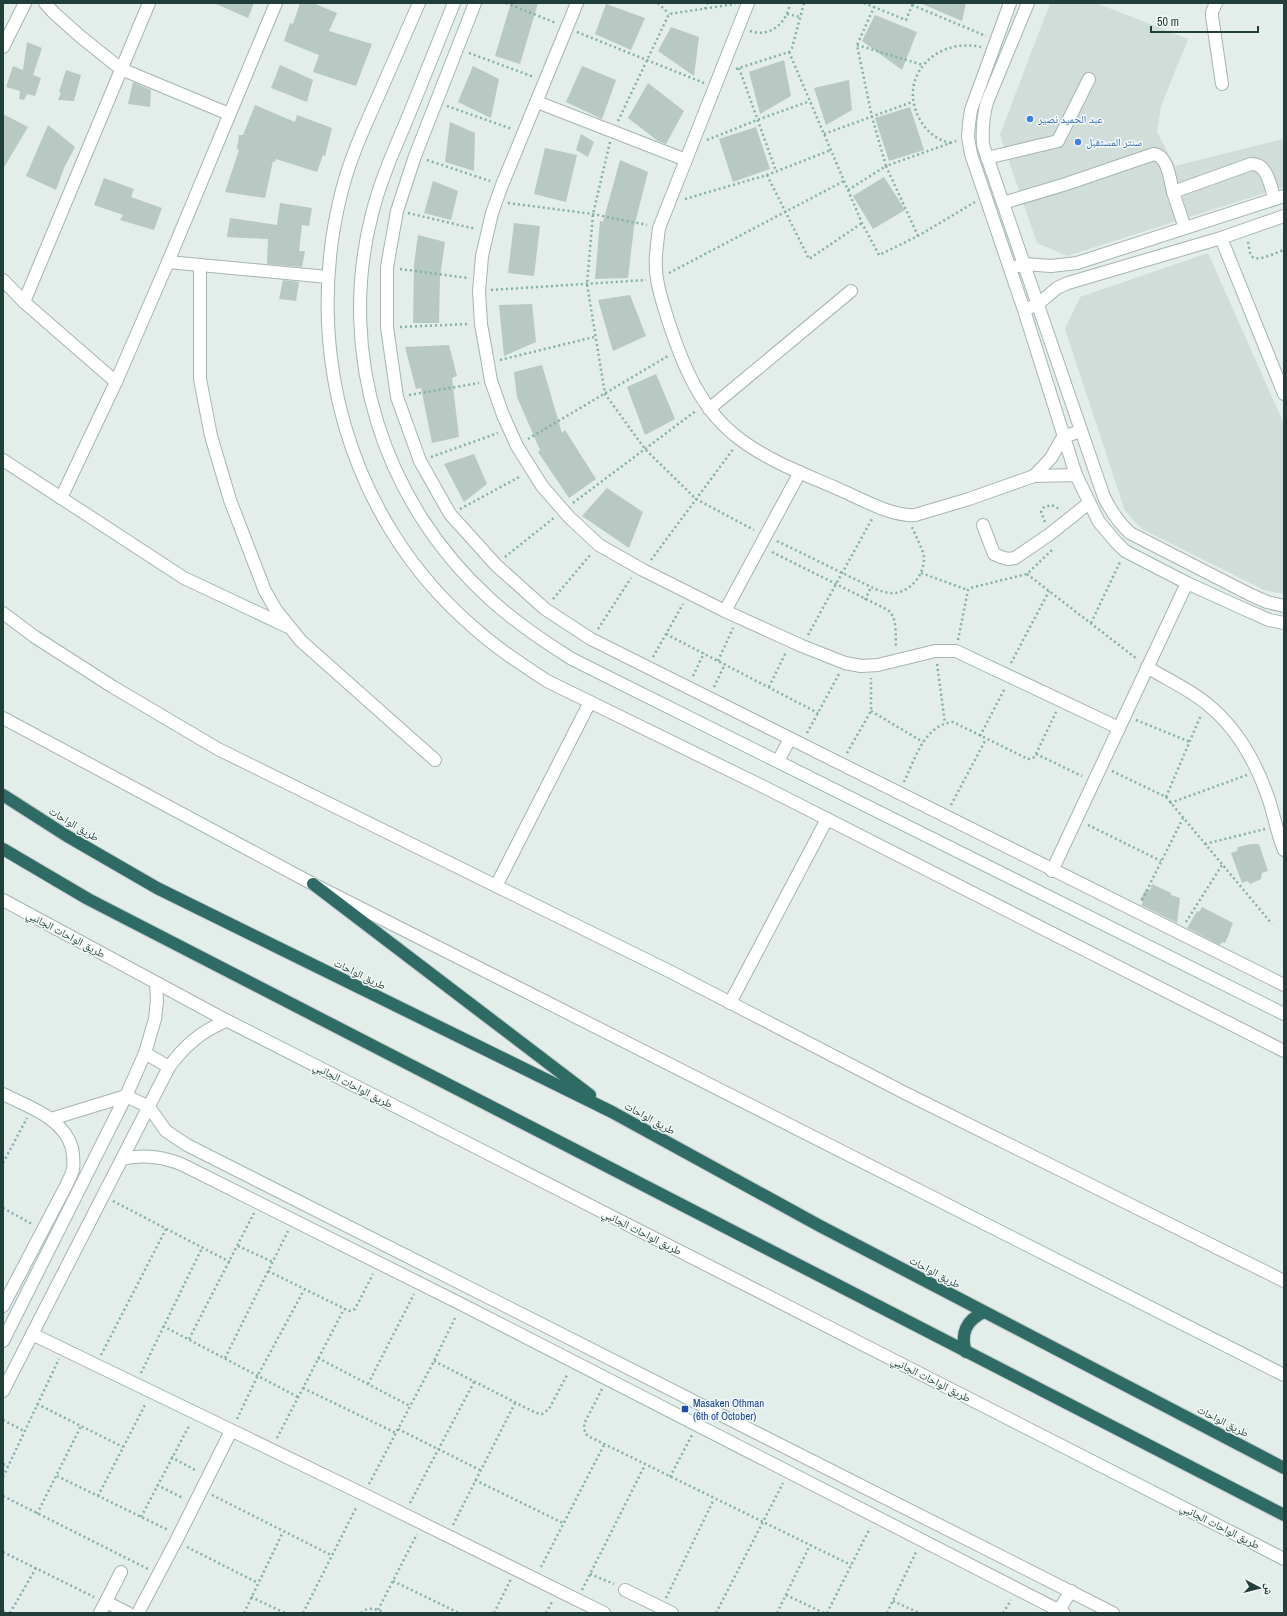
<svg xmlns="http://www.w3.org/2000/svg" width="1287" height="1616" font-family="'Archivo Narrow','Noto Naskh Arabic',sans-serif">
  <style>
    .built { fill: #d1ddd9 }
    .building { fill: #b8c8c3 }
    .lines { fill: none; stroke-linecap: round; stroke-linejoin: round }
    .minor-casing { stroke: #a5b5b2; stroke-width: 14 }
    .highway-casing { stroke: #c1c9c8; stroke-width: 14 }
    .path { stroke: #83b1a8; stroke-width: 2.5; stroke-dasharray: 2 3; stroke-linecap: butt }
    .minor { stroke: #fff; stroke-width: 12 }
    .highway { stroke: #2e6b65; stroke-width: 12 }
    .shop-dot { fill: #3f7fe0; stroke: #f3f9f7; stroke-width: 1.5 }
    .transit-dot { fill: #1a4fb4; stroke: #f3f9f7; stroke-width: 1.5 }
    .labels { text-anchor: middle; dominant-baseline: central; stroke-width: 3; stroke-linejoin: round; paint-order: stroke }
    .shop-label { font-size: 11px; fill: #366cbe; stroke: #f3f9f7; text-anchor: start }
    .street-label { font-size: 11px; fill: #223e3a; stroke: #f3f9f7 }
    .transit-label { font-size: 11px; fill: #164399; stroke: #f3f9f7; text-anchor: start }
  </style>
  <rect width="100%" height="100%" fill="#e3edea"/>
  <g class="built">
    <polygon points="1050,3 1096,3 1188,39 1161,106 1157,132 1175,166 1283,139 1284,187 1067,256 1037,243 1000,135"/>
    <polygon points="1208,253 1284,424 1284,594 1264,590 1142,529 1125,511 1065,329 1080,297"/>
  </g>
  <g class="building">
    <polygon points="214,3 254,3 248,18"/>
    <polygon points="300,3 313,3 337,13 329,31 372,44 356,86 313,72 319,55 284,41 290,23 293,24"/>
    <polygon points="511,3 538,3 520,64 495,56"/>
    <polygon points="920,3 966,3 962,21"/>
    <polygon points="606,4 645,18 631,50 595,34"/>
    <polygon points="875,15 917,32 902,70 862,41"/>
    <polygon points="671,27 699,37 694,76 658,51"/>
    <polygon points="27,42 42,48 33,75 41,78 35,96 27,94 24,100 19,99 20,91 6,87 13,66 23,70"/>
    <polygon points="784,60 791,96 760,114 749,72"/>
    <polygon points="280,65 313,80 307,102 271,88"/>
    <polygon points="473,66 499,79 491,118 458,102"/>
    <polygon points="582,66 616,80 602,119 566,102"/>
    <polygon points="66,70 81,75 74,101 58,100 61,93 59,92"/>
    <polygon points="849,80 852,110 826,125 814,88"/>
    <polygon points="133,82 151,90 150,107 128,104"/>
    <polygon points="648,83 684,111 666,144 658,141 628,118"/>
    <polygon points="255,105 295,122 297,115 332,128 325,156 323,155 317,172 276,159 275,162 273,161 265,198 225,192 239,150 237,149 239,135 243,135"/>
    <polygon points="910,107 924,150 889,161 875,118"/>
    <polygon points="3,114 28,127 3,169"/>
    <polygon points="450,122 475,133 474,171 445,162"/>
    <polygon points="48,125 75,147 64,168 56,190 26,176"/>
    <polygon points="756,127 770,169 733,182 719,139"/>
    <polygon points="581,134 594,142 588,157 576,150"/>
    <polygon points="545,148 577,155 566,202 534,194"/>
    <polygon points="620,160 648,172 634,227 628,278 595,279 600,221 603,222"/>
    <polygon points="884,177 905,210 873,229 853,196"/>
    <polygon points="104,178 134,189 131,197 162,208 154,230 120,220 123,215 94,205"/>
    <polygon points="433,181 458,191 451,220 424,213"/>
    <polygon points="280,203 312,208 309,226 302,225 299,251 305,251 302,267 267,264 268,239 227,237 230,218 277,225"/>
    <polygon points="514,223 540,226 534,276 508,273"/>
    <polygon points="418,235 445,242 440,277 439,323 413,323 414,264"/>
    <polygon points="283,280 299,282 296,301 279,299"/>
    <polygon points="630,295 646,336 613,351 598,300"/>
    <polygon points="532,304 536,342 504,356 499,305"/>
    <polygon points="449,345 457,376 452,378 459,437 432,443 421,388 416,389 405,347"/>
    <polygon points="542,365 562,433 565,430 596,479 569,498 538,452 540,450 517,397 514,372"/>
    <polygon points="656,374 675,419 645,435 627,387"/>
    <polygon points="474,454 487,484 464,502 444,464"/>
    <polygon points="607,488 643,512 629,548 582,516"/>
    <polygon points="1251,844 1259,844 1268,871 1262,873 1261,879 1250,884 1248,881 1242,883 1231,853 1237,851 1238,847"/>
    <polygon points="1152,884 1171,893 1171,895 1180,898 1177,923 1141,905 1143,902 1140,900 1146,889 1150,890"/>
    <polygon points="1202,907 1233,923 1230,930 1230,932 1225,943 1222,942 1220,945 1187,928 1197,911 1199,912"/>
  </g>
  <g class="lines">
    <defs>
      <g id="minor">
        <polyline points="45,3 54,13 81,37 121,69 229,114"/>
        <path d="M419 3C405 35 391 67 377 99 363 130 349 161 341 194 302 351 349 519 472 626 495 647 521 664 547 681L764 787 1284 1051"/>
        <path d="M454 3C438 43 422 82 406 122 393 152 380 182 372 214 336 354 383 502 490 599 515 622 543 641 572 659L1284 1014"/>
        <polyline points="475,3 415,156 397,211 387,267 387,327 397,397 420,461 450,514 496,565 545,609 591,639 1284,985"/>
        <polyline points="577,3 502,185 492,213 482,256 479,291 481,324 488,363 491,381 503,415 517,446 542,486 569,517 599,545 643,570 725,611 802,646 845,663 861,666 878,665 935,651 956,651 1119,728"/>
        <path d="M748 3 659 228C657 245 654 262 657 279 659 293 664 307 668 320 683 366 701 411 741 440 769 461 804 474 836 488 858 497 891 517 915 515L969 499 1034 476 1076 475"/>
        <polyline points="1010,3 971,110 969,124 968,137 971,154 1024,310 1076,475 1099,522 1116,542 1125,551 1187,583 1244,609 1269,620 1284,623"/>
        <path d="M1028 3 987 102C983 116 982 129 983 145L1104 497C1111 511 1118 522 1130 533L1251 595 1267 602 1284 606"/>
        <polyline points="1216,3 1212,12 1212,16 1222,84"/>
        <polyline points="3,47 25,3"/>
        <polyline points="537,102 686,160"/>
        <polyline points="987,158 1058,141 1089,79"/>
        <path d="M1003 203 1066 184 1154 154C1168 156 1170 180 1173 192"/>
        <path d="M1185 228 1173 192 1251 164C1268 163 1270 187 1275 199"/>
        <polyline points="1221,238 1284,394"/>
        <polyline points="168,262 328,277"/>
        <polyline points="200,265 200,379 211,436 230,500 265,591 276,610 301,641 435,760"/>
        <polyline points="1018,266 1024,264 1051,266 1077,263 1284,196"/>
        <polyline points="3,280 24,302 116,382"/>
        <polyline points="24,302 149,3"/>
        <polyline points="1031,307 1038,304 1057,288 1068,283 1221,238 1284,216"/>
        <polyline points="709,409 851,291"/>
        <polyline points="3,460 184,578 286,626"/>
        <polyline points="1034,476 1051,458 1063,437 1081,431"/>
        <polyline points="61,498 116,382 168,262 276,3"/>
        <polyline points="983,525 994,554 1001,557 1008,559 1015,558 1050,534 1089,503"/>
        <polyline points="725,611 800,472"/>
        <polyline points="3,613 35,637 113,687 218,749 671,972 905,1093 1284,1281"/>
        <path d="M1147 667C1166 679 1191 690 1207 704 1236 727 1256 763 1268 797 1274 815 1277 833 1284 850"/>
        <polyline points="3,718 313,884 1284,1375"/>
        <polyline points="778,761 790,739"/>
        <polyline points="1052,871 1187,583"/>
        <polyline points="496,886 590,702"/>
        <polyline points="3,900 218,1016 1284,1559"/>
        <polyline points="730,1003 827,819"/>
        <polyline points="145,1053 169,1067"/>
        <path d="M3 1094C28 1107 63 1117 72 1148 73 1154 74 1163 73 1169 72 1174 69 1179 67 1184L3 1306"/>
        <polyline points="51,1119 126,1096 149,1107 166,1131 187,1145 1113,1613"/>
        <path d="M122 1159C143 1154 161 1156 181 1164L461 1304 1064 1613"/>
        <polyline points="32,1334 363,1494 604,1613"/>
        <polyline points="3,1341 126,1096 145,1053 155,1019 157,1001 156,983"/>
        <path d="M3 1391 169 1067C185 1045 202 1031 226 1021"/>
        <polyline points="625,1590 672,1613"/>
        <polyline points="106,1602 128,1613"/>
        <polyline points="1059,1610 1071,1591"/>
        <polyline points="100,1613 121,1572"/>
        <polyline points="138,1613 176,1541 231,1431"/>
      </g>
      <g id="highway">
        <polyline points="3,795 67,836 157,888 612,1112 820,1226 1284,1468"/>
        <polyline points="3,849 88,899 1284,1515"/>
        <polyline points="313,884 590,1095"/>
        <path d="M966 1352C960 1334 966 1320 984 1312"/>
      </g>
    </defs>
    <use href="#minor" class="minor-casing"/>
    <use href="#highway" class="highway-casing"/>
    <g class="path">
      <polyline points="506,3 556,23"/>
      <polyline points="658,3 669,14"/>
      <polyline points="864,3 906,20 913,3"/>
      <polyline points="912,5 986,36"/>
      <polyline points="705,9 707,3"/>
      <polyline points="787,14 800,17"/>
      <path d="M750 31C770 38 787 23 790 3"/>
      <polyline points="577,32 704,83"/>
      <polyline points="857,45 923,65"/>
      <polyline points="789,52 862,223 879,255 918,236 975,202"/>
      <polyline points="469,53 534,77"/>
      <polyline points="739,68 776,171"/>
      <polyline points="736,69 789,52 792,48 804,3"/>
      <polyline points="447,106 512,129"/>
      <polyline points="618,121 669,14 735,4"/>
      <polyline points="824,134 912,102"/>
      <polyline points="707,140 757,120 810,101"/>
      <polyline points="610,142 593,214 587,284 605,394 645,449 696,499 754,530"/>
      <path d="M951 143C936 140 926 131 919 118 897 75 938 37 981 47"/>
      <polyline points="427,160 490,181"/>
      <polyline points="767,175 809,259 862,223"/>
      <polyline points="848,190 886,166 872,117 857,45 874,7"/>
      <polyline points="685,199 767,175 831,150"/>
      <polyline points="508,203 593,214 647,225"/>
      <polyline points="408,213 476,229"/>
      <polyline points="918,236 886,166 956,141"/>
      <path d="M1248 242C1249 246 1249 251 1251 255 1255 264 1277 252 1284 250"/>
      <polyline points="400,269 468,278"/>
      <polyline points="669,273 844,181"/>
      <polyline points="491,290 646,280"/>
      <polyline points="400,327 468,324"/>
      <polyline points="500,360 594,337"/>
      <polyline points="409,395 479,383"/>
      <polyline points="528,439 668,356"/>
      <polyline points="431,457 498,433"/>
      <polyline points="573,503 697,410"/>
      <polyline points="460,509 521,476"/>
      <polyline points="1045,522 1041,512 1044,507 1052,505 1061,510"/>
      <path d="M777 541 871 587C878 590 887 594 895 593 911 591 924 575 924 558 924 551 915 535 912 527"/>
      <path d="M772 552 888 610C898 618 895 636 896 648"/>
      <polyline points="505,557 555,517"/>
      <polyline points="651,560 734,448"/>
      <polyline points="921,573 968,590"/>
      <polyline points="1027,574 1137,659"/>
      <polyline points="553,599 591,554"/>
      <polyline points="865,600 871,587"/>
      <polyline points="1091,623 1120,562"/>
      <polyline points="598,629 631,578"/>
      <polyline points="666,634 818,713"/>
      <polyline points="808,635 873,517"/>
      <polyline points="958,640 968,590 970,588 1027,574 1053,549"/>
      <polyline points="653,657 683,604"/>
      <polyline points="718,661 733,628"/>
      <polyline points="1011,663 1049,591"/>
      <polyline points="937,664 945,723"/>
      <polyline points="693,676 704,653"/>
      <polyline points="714,687 725,664"/>
      <polyline points="769,687 786,652"/>
      <polyline points="871,711 923,742"/>
      <polyline points="1136,720 1190,742"/>
      <polyline points="807,733 839,674"/>
      <polyline points="980,736 1005,688"/>
      <polyline points="847,753 871,711 871,678"/>
      <polyline points="1036,754 1082,776"/>
      <polyline points="1112,771 1166,797 1272,924"/>
      <path d="M904 782C915 759 924 725 953 722L1028 759 1033 758 1036 754 1056 712"/>
      <polyline points="1166,797 1201,715"/>
      <polyline points="1170,803 1247,775"/>
      <polyline points="951,805 986,739"/>
      <polyline points="1088,825 1161,861"/>
      <polyline points="1205,844 1265,829"/>
      <polyline points="1142,900 1183,818"/>
      <polyline points="1186,922 1222,865"/>
      <polyline points="3,1163 27,1118"/>
      <polyline points="113,1201 230,1262"/>
      <polyline points="3,1208 32,1224"/>
      <polyline points="238,1246 273,1262"/>
      <polyline points="268,1271 349,1311 355,1309 373,1274"/>
      <polyline points="163,1326 298,1397"/>
      <polyline points="189,1339 254,1213"/>
      <polyline points="101,1355 166,1229"/>
      <polyline points="225,1358 288,1231"/>
      <polyline points="318,1358 410,1406"/>
      <polyline points="434,1361 536,1413 542,1414 549,1409 568,1373"/>
      <polyline points="141,1373 202,1248"/>
      <polyline points="368,1384 414,1294"/>
      <polyline points="303,1388 396,1433"/>
      <polyline points="602,1389 584,1424 585,1433 588,1436 851,1565"/>
      <polyline points="37,1404 123,1447"/>
      <polyline points="237,1419 258,1375 304,1290"/>
      <polyline points="3,1420 24,1431"/>
      <polyline points="398,1429 480,1470"/>
      <polyline points="277,1438 344,1309"/>
      <polyline points="171,1457 197,1471"/>
      <polyline points="3,1464 8,1466"/>
      <polyline points="57,1476 168,1530"/>
      <polyline points="3,1477 59,1359"/>
      <polyline points="670,1477 692,1435"/>
      <polyline points="475,1480 563,1523"/>
      <polyline points="369,1484 434,1361 456,1316"/>
      <polyline points="157,1485 183,1498"/>
      <polyline points="212,1495 331,1555"/>
      <polyline points="3,1496 148,1569"/>
      <polyline points="98,1496 146,1403"/>
      <polyline points="410,1503 474,1382"/>
      <polyline points="37,1514 81,1426"/>
      <polyline points="141,1517 190,1424"/>
      <polyline points="453,1525 515,1403"/>
      <polyline points="187,1547 258,1583"/>
      <polyline points="3,1552 94,1597"/>
      <polyline points="541,1567 604,1445"/>
      <polyline points="590,1574 614,1584"/>
      <polyline points="393,1581 459,1613"/>
      <polyline points="582,1590 645,1465"/>
      <polyline points="786,1595 824,1613"/>
      <polyline points="251,1597 285,1613"/>
      <polyline points="666,1598 714,1499"/>
      <polyline points="893,1601 919,1613"/>
      <polyline points="378,1610 417,1534"/>
      <polyline points="3,1611 7,1613"/>
      <polyline points="10,1613 36,1568"/>
      <polyline points="244,1613 283,1532"/>
      <polyline points="303,1613 357,1506"/>
      <path d="M361 1613C368 1606 377 1609 385 1613"/>
      <polyline points="494,1613 511,1579"/>
      <polyline points="546,1613 552,1602"/>
      <polyline points="716,1613 783,1483"/>
      <polyline points="777,1613 810,1545"/>
      <polyline points="827,1613 870,1528"/>
      <polyline points="887,1613 916,1552"/>
      <polyline points="1003,1613 1011,1600"/>
    </g>
    <use href="#minor" class="minor"/>
    <use href="#highway" class="highway"/>
  </g>
  <g class="shop-dot">
    <circle cx="1030" cy="119" r="4"/>
    <circle cx="1078" cy="142" r="4"/>
  </g>
  <rect class="transit-dot" x="681" y="1405" width="8" height="8" rx="2"/>
  <g class="labels">
    <g class="shop-label">
      <text x="1038" y="119">عبد الحميد نصير</text>
      <text x="1086" y="142">سنتر المستقبل</text>
    </g>
    <g class="street-label">
      <text transform="translate(74 824) rotate(31)">طريق الواحات</text>
      <text transform="translate(66 934) rotate(28)">طريق الواحات الجانبي</text>
      <text transform="translate(360 974) rotate(26)">طريق الواحات</text>
      <text transform="translate(353 1085) rotate(27)">طريق الواحات الجانبي</text>
      <text transform="translate(650 1118) rotate(29)">طريق الواحات</text>
      <text transform="translate(642 1232) rotate(27)">طريق الواحات الجانبي</text>
      <text transform="translate(935 1272) rotate(28)">طريق الواحات</text>
      <text transform="translate(931 1379) rotate(27)">طريق الواحات الجانبي</text>
      <text transform="translate(1223 1421) rotate(27)">طريق الواحات</text>
      <text transform="translate(1220 1526) rotate(27)">طريق الواحات الجانبي</text>
    </g>
    <g class="transit-label">
      <text x="693" y="1403">Masaken Othman<tspan x="693" dy="13">(6th of October)</tspan></text>
    </g>
  </g>
  <rect width="1287" height="1616" fill="none" stroke="#223e3a" stroke-width="8"/>
  <g transform="translate(1259 1588) rotate(97)" stroke="#f3f9f7" stroke-width="3" paint-order="stroke">
  <path d="M0-3L7 15L0 10L-7 15Z" fill="#223e3a"/>
  <text y="-6" font-size="11" font-weight="bold" text-anchor="middle" fill="#223e3a">ش</text>
  </g>
  <path d="M1151 26v6h107v-6" fill="none" stroke="#223e3a" stroke-width="2"/>
  <text x="1157" y="26" font-size="12" fill="#223e3a" stroke="#f3f9f7" stroke-width="3" paint-order="stroke">50 m</text>
</svg>
